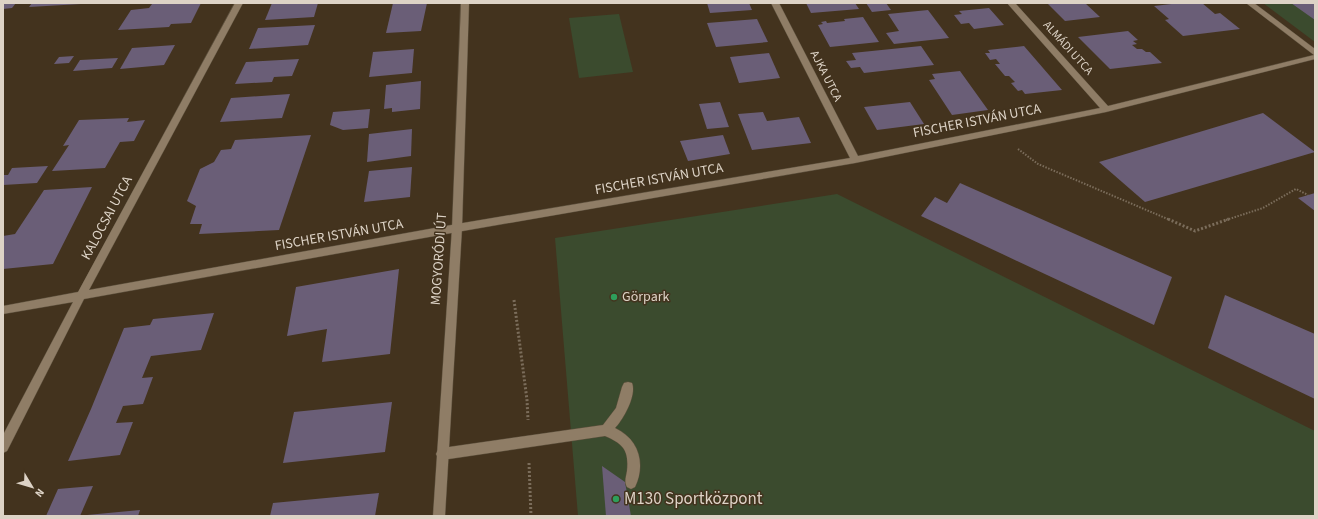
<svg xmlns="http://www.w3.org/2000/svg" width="1318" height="519" font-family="'Source Sans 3',sans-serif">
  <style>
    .green { fill: #3b4b2e }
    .building { fill: #6a5e77 }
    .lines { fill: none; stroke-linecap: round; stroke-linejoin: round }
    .service-casing { stroke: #5b4f3c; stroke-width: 1 }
    .minor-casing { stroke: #5b4f3c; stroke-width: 1 }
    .tertiary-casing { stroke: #5b4f3c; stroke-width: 1 }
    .path-far1 { stroke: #7b6d5b; stroke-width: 2; stroke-dasharray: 1.5 1.5; stroke-linecap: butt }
    .path { stroke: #7b6d5b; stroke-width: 3; stroke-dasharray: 2 2; stroke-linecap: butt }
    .service { fill: #8f7d66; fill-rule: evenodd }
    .minor { fill: #8f7d66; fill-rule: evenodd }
    .tertiary { fill: #8f7d66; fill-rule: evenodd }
    .leisure-dot { fill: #2e9e5b; stroke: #43331e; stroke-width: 1.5 }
    .labels { text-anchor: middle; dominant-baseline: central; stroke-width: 3; stroke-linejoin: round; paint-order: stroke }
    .far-street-label { font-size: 12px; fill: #ddd3c6; stroke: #43331e }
    .street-label { font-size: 14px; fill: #ddd3c6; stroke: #43331e }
    .poi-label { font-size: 14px; fill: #ddd3c6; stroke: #43331e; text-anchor: start }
    .near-poi-label { font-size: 17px; fill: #ddd3c6; stroke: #43331e; text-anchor: start }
  </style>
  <rect width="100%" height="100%" fill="#43331e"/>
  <g class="green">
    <polygon points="1263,3 1315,3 1315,42"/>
    <polygon points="619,14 633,72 579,78 569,18"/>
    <polygon points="837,194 1315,431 1315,516 578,516 555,238"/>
  </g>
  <g class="building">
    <polygon points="3,3 16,3 12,8 3,9"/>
    <polygon points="32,3 81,3 81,4 29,7"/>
    <polygon points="201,3 191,23 171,24 169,27 118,30 131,10 149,8 152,4"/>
    <polygon points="272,3 318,3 314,17 265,20"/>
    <polygon points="393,3 427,3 421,31 386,33"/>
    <polygon points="707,3 749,3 752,10 710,13"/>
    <polygon points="806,3 855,3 859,9 811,13"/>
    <polygon points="866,3 886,3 891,10 872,12"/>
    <polygon points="1047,3 1085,3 1100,17 1065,21"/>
    <polygon points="1180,3 1202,3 1215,14 1220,13 1240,29 1183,36 1165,20 1169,19 1154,6"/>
    <polygon points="1291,3 1315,3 1315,20"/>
    <polygon points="989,8 1004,25 974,29 969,23 961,24 954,15 962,14 959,11"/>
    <polygon points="928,10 949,38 894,44 886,33 899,31 888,14"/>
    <polygon points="863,17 879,42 830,47 818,25 823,24 821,22 826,21 827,23 845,21 844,19"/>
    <polygon points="757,19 768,42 716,47 707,23"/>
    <polygon points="315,25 308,45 249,49 258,28"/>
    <polygon points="1128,31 1138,40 1133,41 1137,44 1132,45 1137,49 1142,49 1146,52 1150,52 1162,63 1110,69 1078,37"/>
    <polygon points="175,45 164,65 120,69 132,48"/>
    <polygon points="921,46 934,65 864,73 860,67 851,68 846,61 856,60 852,53"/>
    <polygon points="1024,46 1062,90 1025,94 1022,90 1018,91 1011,83 1015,82 1009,76 1005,76 995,64 1000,64 996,59 990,60 985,53 990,53 988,50"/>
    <polygon points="414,49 412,73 369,77 373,52"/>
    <polygon points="769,53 780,78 739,83 730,57"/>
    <polygon points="74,56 69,63 54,64 59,57"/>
    <polygon points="118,58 112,68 73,71 80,60"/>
    <polygon points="299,59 292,76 274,77 272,82 235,84 246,62"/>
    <polygon points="960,71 988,110 952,115 929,80 935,79 932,74"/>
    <polygon points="421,81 420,109 392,112 392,108 384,109 386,85"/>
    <polygon points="290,94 282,118 220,122 231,98"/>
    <polygon points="720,102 729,127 707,129 699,104"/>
    <polygon points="910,102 924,124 877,130 864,107"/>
    <polygon points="370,109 368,128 343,130 330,125 333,112"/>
    <polygon points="763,112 767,121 799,117 811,143 752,150 738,114"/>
    <polygon points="1263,113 1315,152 1145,202 1099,162"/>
    <polygon points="129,118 127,122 145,120 134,141 120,142 105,168 52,171 69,145 63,146 79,120"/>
    <polygon points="412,129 411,156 367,162 369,134"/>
    <polygon points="311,135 279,230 199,234 202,224 190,224 196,206 187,201 200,169 214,162 221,150 231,149 235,140"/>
    <polygon points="723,135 730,154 688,161 680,141"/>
    <polygon points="48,166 37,183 3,185 3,175 8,175 12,168"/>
    <polygon points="412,167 410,197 364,202 369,171"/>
    <polygon points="960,183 1172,277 1154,325 921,216 935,197 947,203"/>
    <polygon points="92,187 53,264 3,269 3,236 15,234 44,190"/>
    <polygon points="1315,193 1315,211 1298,198"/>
    <polygon points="399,269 390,354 322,362 327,329 287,336 296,287"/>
    <polygon points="1225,295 1315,334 1315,399 1208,348"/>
    <polygon points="214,313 201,350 151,356 142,378 153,377 143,404 123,406 116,423 133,422 120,455 68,461 91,409 124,328 150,325 153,319"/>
    <polygon points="392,402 385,452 283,463 294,412"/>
    <polygon points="602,466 625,482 631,516 606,516"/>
    <polygon points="93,486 80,516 46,516 58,489"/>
    <polygon points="379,493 375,516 270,516 273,503"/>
    <polygon points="140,510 138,516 88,516 87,515"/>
  </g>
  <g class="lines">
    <defs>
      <path id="service" d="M628 382 632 383C637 395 623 420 615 428 639 439 646 464 635 487L631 489 627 487C624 482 626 477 627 471 629 451 624 444 605 436L442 460 438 458 436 454 438 450 442 448 603 425 616 408 622 387 624 383Z"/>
      <polygon id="minor" points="235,3 243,3 89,290 457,224 850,158 771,3 779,3 858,156 1100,108 1007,3 1015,3 1108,106 1314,55 1246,3 1254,3 1315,49 1315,59 1106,112 855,163 457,232 84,299 7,451 3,453 3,435 73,302 3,314 3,306 78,292"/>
      <polygon id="tertiary" points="461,3 469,3 462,228 445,516 433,516 452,228"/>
    </defs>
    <use href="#service" class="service-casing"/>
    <use href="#minor" class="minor-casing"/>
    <use href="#tertiary" class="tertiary-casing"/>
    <g class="path-far1">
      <polyline points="1018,149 1038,164 1170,220"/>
      <polyline points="1226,220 1263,208 1296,189 1308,195"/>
    </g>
    <g class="path">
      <polyline points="1168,219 1195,231 1229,219"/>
      <polyline points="514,300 527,400 528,420"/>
      <polyline points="529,463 531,516"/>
    </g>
    <use href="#service" class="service"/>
    <use href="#minor" class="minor"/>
    <use href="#tertiary" class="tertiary"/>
  </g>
  <g class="leisure-dot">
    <circle cx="614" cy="297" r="4"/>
    <circle cx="616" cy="499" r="4"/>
  </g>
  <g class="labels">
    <g class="far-street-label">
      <text transform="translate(1068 48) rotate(48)">ALMÁDI UTCA</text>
      <text transform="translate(826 76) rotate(63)">AJKA UTCA</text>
    </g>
    <g class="street-label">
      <text transform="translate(977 121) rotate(-11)">FISCHER ISTVÁN UTCA</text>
      <text transform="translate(659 179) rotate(-10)">FISCHER ISTVÁN UTCA</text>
      <text transform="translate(107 218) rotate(-62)">KALOCSAI UTCA</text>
      <text transform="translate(339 235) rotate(-10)">FISCHER ISTVÁN UTCA</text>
      <text transform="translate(439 259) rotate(-86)">MOGYORÓDI ÚT</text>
    </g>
    <g class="poi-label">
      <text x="622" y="297">Görpark</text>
    </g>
    <g class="near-poi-label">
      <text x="624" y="499">M130 Sportközpont</text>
    </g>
  </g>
  <rect width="1318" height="519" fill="none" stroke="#ddd3c6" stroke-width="8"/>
  <g transform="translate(32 487) rotate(128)" stroke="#43331e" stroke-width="3" paint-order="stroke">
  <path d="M0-3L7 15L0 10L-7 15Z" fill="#ddd3c6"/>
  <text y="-6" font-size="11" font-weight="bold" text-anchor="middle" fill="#ddd3c6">N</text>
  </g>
</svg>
